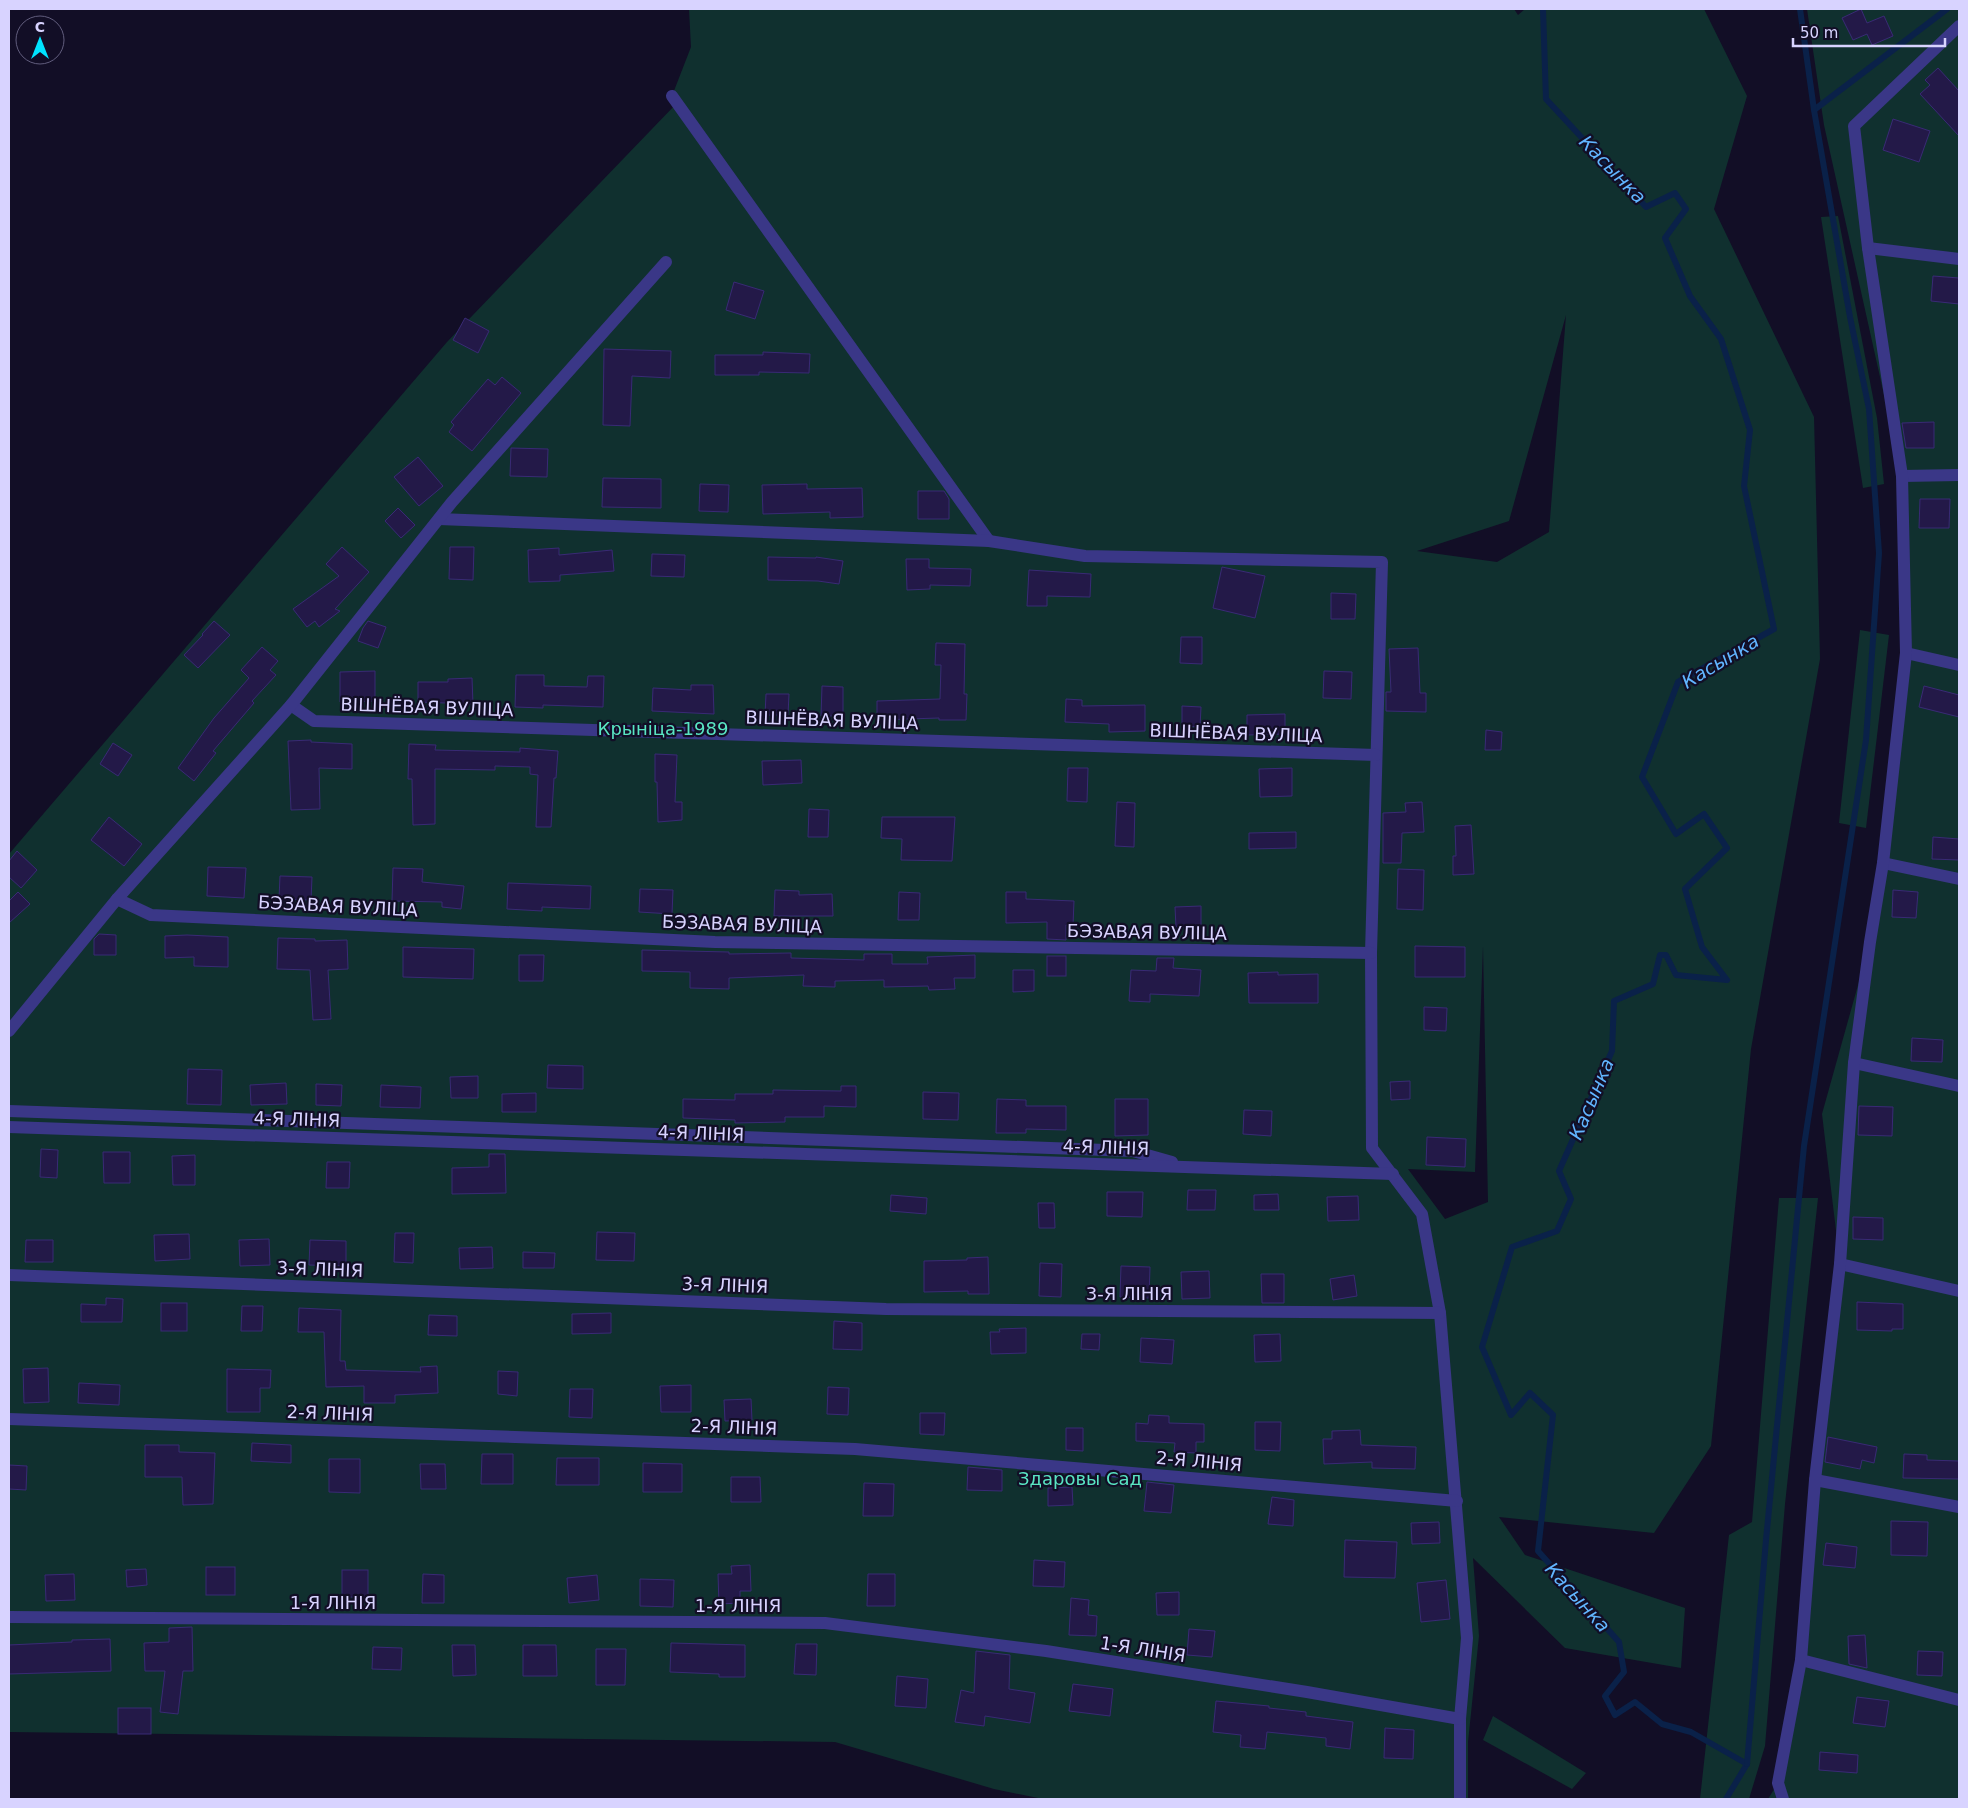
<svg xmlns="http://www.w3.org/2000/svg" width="1968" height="1808" font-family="'DejaVu Sans',sans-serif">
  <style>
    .green { fill: #10302f; fill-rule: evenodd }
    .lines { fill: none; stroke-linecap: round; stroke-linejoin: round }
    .stream { stroke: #0a2149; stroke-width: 6 }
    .building { fill: #231948; stroke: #392a75 }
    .minor { stroke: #3a3787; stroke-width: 12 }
    .labels { text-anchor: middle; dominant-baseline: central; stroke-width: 4.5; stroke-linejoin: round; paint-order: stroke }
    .street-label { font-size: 18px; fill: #d8d3ff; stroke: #120e26 }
    .park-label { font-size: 18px; fill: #59e5c3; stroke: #120e26 }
    .water-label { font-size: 19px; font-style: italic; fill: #61b5ff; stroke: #120e26 }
  </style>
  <rect width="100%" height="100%" fill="#120e26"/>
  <g class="green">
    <path d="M689 9H1514L1518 15 1525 9H1704L1747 96 1714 209 1814 417 1820 659 1751 1049 1711 1446 1654 1533 1499 1517 1525 1555 1685 1608 1681 1668 1565 1648 1473 1558 1479 1636 1468 1742V1799H1043L994 1789 835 1742 9 1732V854L447 342 677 103 672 96 691 47ZM1566 315 1549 532 1497 562 1417 551 1509 521ZM1483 946 1488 1202 1445 1219 1408 1169 1475 1172Z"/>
    <polygon points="1807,9 1959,9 1959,1799 1768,1799 1778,1783 1801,1660 1840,1264 1822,1114 1870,942 1906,653 1902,476 1824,125"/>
    <polygon points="1838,216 1877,418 1884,484 1863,488 1821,217"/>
    <polygon points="1860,630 1889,635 1866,828 1839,823"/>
    <polygon points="1779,1198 1818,1198 1785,1504 1765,1746 1749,1799 1700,1799 1729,1535 1752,1522"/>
    <polygon points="1493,1716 1586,1773 1572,1789 1483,1740"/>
  </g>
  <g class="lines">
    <g class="stream">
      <polyline points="1543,9 1546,99 1646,207 1675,193 1686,209 1665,238 1690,296 1721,339 1750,430 1744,486 1774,629 1678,682 1642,777 1676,834 1704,814 1727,848 1685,889 1702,947 1727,980 1676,975 1666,955 1660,955 1653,984 1614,1001 1612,1051 1559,1171 1571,1199 1557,1231 1512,1247 1482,1347 1511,1415 1530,1393 1553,1415 1538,1551 1619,1642 1624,1672 1605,1696 1615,1715 1635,1702 1662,1724 1691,1732 1747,1764 1726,1799"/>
      <polyline points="1814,110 1947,9"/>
      <polyline points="1747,1764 1766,1540 1804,1146 1866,740 1879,553 1869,409 1850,317 1814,110 1800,9"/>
    </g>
  </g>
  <g class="building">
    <polygon points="1861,9 1867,23 1884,16 1893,36 1872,45 1867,34 1853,40 1842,18"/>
    <polygon points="1938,68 1959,91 1959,136 1920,94 1930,85 1925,80"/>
    <polygon points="1893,119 1930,131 1919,162 1883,150"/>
    <polygon points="1933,276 1959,278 1959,304 1931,301"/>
    <polygon points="734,282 764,291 755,319 726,310"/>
    <polygon points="465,318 489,331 478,353 453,340"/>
    <polygon points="604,349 671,351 670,378 632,376 630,426 603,425"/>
    <polygon points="763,352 810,354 809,373 759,372 759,375 715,375 715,355 763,355"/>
    <polygon points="502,377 521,393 472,451 449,432 454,425 451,422 488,379 495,385"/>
    <polygon points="1934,422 1934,448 1906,448 1902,423"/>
    <polygon points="511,448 548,449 547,477 510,476"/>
    <polygon points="418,457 443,486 419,506 394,477"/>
    <polygon points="603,478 661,479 661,508 602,507"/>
    <polygon points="700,484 729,485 728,512 699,511"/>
    <polygon points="807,484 807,489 862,488 863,517 830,518 830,512 763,514 762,485"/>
    <polygon points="918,491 944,491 949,499 949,519 918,519"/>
    <polygon points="1920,499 1950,499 1949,528 1919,528"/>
    <polygon points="398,508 415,525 401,538 385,521"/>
    <polygon points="342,547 369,572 335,609 340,611 319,627 315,621 307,627 293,609 339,576 326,564"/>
    <polygon points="450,547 474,547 473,580 449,579"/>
    <polygon points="559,548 559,555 612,550 614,571 560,575 560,581 529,582 528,550"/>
    <polygon points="652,554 685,555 684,577 651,576"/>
    <polygon points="768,557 816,558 816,557 843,561 839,584 818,581 768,580"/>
    <polygon points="906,559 929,559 929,568 971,569 970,586 930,585 930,589 907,590"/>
    <polygon points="1222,567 1265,576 1255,618 1213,608"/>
    <polygon points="1029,570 1091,574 1090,597 1047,596 1047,606 1027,606"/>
    <polygon points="1331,593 1356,594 1355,619 1331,619"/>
    <polygon points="214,621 230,635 198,668 184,655 203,635 202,634"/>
    <polygon points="368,621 386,627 378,648 358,641 363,628"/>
    <polygon points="1181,637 1202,637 1202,664 1180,663"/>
    <polygon points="936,643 965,644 964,694 967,694 966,720 939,720 939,718 877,720 877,701 940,699 941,665 935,665"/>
    <polygon points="262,647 278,661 270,670 276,675 252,701 254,703 213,751 216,753 194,781 178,768 214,718 249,678 241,670"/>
    <polygon points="1418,648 1420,693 1426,693 1426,712 1386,711 1386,692 1391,692 1389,649"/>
    <polygon points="375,671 375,701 340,702 340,672"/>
    <polygon points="1324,671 1352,672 1351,699 1323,698"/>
    <polygon points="516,675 544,675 544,686 587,687 588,676 604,676 603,707 543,705 543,708 515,707"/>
    <polygon points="472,678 473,704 418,702 418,682 448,682 448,679"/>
    <polygon points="691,685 713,685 714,714 652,711 653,688 691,690"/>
    <polygon points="822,686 843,687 843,716 821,716"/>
    <polygon points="1924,686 1959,695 1959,717 1919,707"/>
    <polygon points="766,694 789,694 788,715 765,715"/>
    <polygon points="1066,699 1082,700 1082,706 1145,705 1145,731 1109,732 1109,724 1065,722"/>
    <polygon points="1182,706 1201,707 1200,727 1182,726"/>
    <polygon points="1285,714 1285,734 1247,735 1247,715"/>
    <polygon points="1486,730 1502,732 1501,750 1485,750"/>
    <polygon points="311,740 311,742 352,744 352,769 319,768 320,809 291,810 288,741"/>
    <polygon points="113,743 132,755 118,776 100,764"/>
    <polygon points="409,744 436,745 435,750 520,752 520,748 558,751 556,778 554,778 551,827 536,827 538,775 530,774 530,767 495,766 495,770 435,769 435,824 413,825 412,779 408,779"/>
    <polygon points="655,754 677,755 675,802 682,802 682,820 658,822 657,782 655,782"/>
    <polygon points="801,760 802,783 763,785 762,761"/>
    <polygon points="1068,768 1088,768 1087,802 1067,801"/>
    <polygon points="1292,768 1292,796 1260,797 1259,769"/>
    <polygon points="1117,802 1135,803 1134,847 1115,846"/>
    <polygon points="1422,802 1424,832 1402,833 1401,863 1383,863 1383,813 1406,812 1405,803"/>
    <polygon points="809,809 829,810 828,837 808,837"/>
    <polygon points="109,817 142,844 124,866 91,840"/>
    <polygon points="882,817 955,817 952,861 901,860 902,839 881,838"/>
    <polygon points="1471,825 1474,874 1453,875 1453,856 1456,856 1455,826"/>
    <polygon points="1296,832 1296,848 1249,849 1249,833"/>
    <polygon points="1933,837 1959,839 1959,860 1932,859"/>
    <polygon points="17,851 37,870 21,888 9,877 9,861"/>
    <polygon points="208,867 246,868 244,898 207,896"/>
    <polygon points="393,868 423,869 422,882 464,886 461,909 442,907 442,902 392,901"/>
    <polygon points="1398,869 1424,870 1423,910 1397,909"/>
    <polygon points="280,876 312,877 311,900 279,899"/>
    <polygon points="508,883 591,886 590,909 542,907 542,911 507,909"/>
    <polygon points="640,889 673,890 672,914 639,912"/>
    <polygon points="775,890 799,891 799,895 832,894 833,916 774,916"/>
    <polygon points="1893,890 1918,892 1916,918 1892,917"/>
    <polygon points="18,892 30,904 9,923 9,901"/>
    <polygon points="899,892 920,893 919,920 898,920"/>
    <polygon points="1006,892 1026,892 1026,899 1074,901 1073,925 1066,925 1066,940 1047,939 1047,922 1006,923"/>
    <polygon points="1201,906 1201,927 1176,927 1175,907"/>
    <polygon points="99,934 116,935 116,955 94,955 94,939"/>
    <polygon points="187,935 228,937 228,967 194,966 194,957 165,958 165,936"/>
    <polygon points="278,938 315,939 315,941 347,940 348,969 328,970 331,1019 313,1020 310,970 277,969"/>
    <polygon points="1415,946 1465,947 1465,977 1415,977"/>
    <polygon points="403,947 474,949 473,979 403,977"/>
    <polygon points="642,950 729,952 729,954 791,953 791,958 864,960 864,954 892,954 892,964 928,964 927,957 975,955 975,978 954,978 955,989 929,990 928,986 884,987 884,980 835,981 835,987 803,986 804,975 729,978 729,989 690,988 690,972 642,971"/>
    <polygon points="519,955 544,955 543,981 519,981"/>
    <rect x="1047" y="956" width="19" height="20"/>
    <polygon points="1157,958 1174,958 1173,968 1201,970 1199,996 1150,994 1150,1002 1129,1001 1131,970 1156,971"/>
    <polygon points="1013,970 1034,970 1034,991 1013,992"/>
    <polygon points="1278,972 1278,975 1318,974 1318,1003 1249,1003 1248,973"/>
    <polygon points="1424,1007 1447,1008 1446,1031 1424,1030"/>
    <polygon points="1912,1038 1943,1040 1942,1062 1911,1061"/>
    <polygon points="548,1065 583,1066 583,1089 547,1088"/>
    <polygon points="188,1069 222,1070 221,1105 187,1104"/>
    <polygon points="478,1076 478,1098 451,1098 450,1077"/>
    <polygon points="1410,1081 1410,1099 1391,1100 1390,1082"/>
    <polygon points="286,1083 287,1104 251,1105 250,1085"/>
    <polygon points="316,1084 342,1085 341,1106 316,1105"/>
    <polygon points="381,1085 421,1087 420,1108 380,1107"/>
    <polygon points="841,1086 856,1086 856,1107 824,1106 824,1117 785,1117 785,1122 735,1123 735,1120 683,1118 683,1099 735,1100 735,1094 773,1094 773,1090 841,1091"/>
    <polygon points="923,1092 959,1093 958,1120 923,1119"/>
    <polygon points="536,1093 536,1112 502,1112 502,1094"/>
    <polygon points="997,1099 1026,1100 1026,1106 1066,1106 1066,1130 1026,1129 1026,1133 996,1133"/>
    <polygon points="1115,1099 1148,1099 1148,1135 1115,1136"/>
    <polygon points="1859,1106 1893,1107 1892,1136 1858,1135"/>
    <polygon points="1244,1110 1272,1111 1271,1136 1243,1134"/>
    <polygon points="1427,1137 1466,1139 1465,1167 1426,1165"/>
    <polygon points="41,1149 58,1150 57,1178 40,1177"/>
    <polygon points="103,1152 130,1152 130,1183 104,1183"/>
    <polygon points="489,1154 505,1154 506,1193 452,1194 452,1168 489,1167"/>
    <polygon points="195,1155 195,1185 173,1185 172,1156"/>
    <polygon points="327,1162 350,1162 349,1188 326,1188"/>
    <polygon points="1188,1190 1216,1190 1215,1210 1187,1210"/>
    <polygon points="1107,1192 1143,1192 1142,1217 1107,1216"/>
    <polygon points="1278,1194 1279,1210 1254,1210 1254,1195"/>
    <polygon points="891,1195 927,1198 926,1214 890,1211"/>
    <polygon points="1358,1196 1359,1220 1328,1221 1327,1197"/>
    <polygon points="1038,1203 1054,1203 1055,1228 1039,1228"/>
    <polygon points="1853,1217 1883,1218 1883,1240 1853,1239"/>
    <polygon points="597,1232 635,1233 634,1261 596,1260"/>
    <polygon points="395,1233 414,1233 413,1263 394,1262"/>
    <polygon points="189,1234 190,1259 155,1261 154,1235"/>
    <polygon points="269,1239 270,1265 240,1266 239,1240"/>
    <polygon points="26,1240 53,1240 53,1262 25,1262"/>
    <polygon points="310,1240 346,1241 346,1266 309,1265"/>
    <polygon points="492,1247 493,1268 460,1269 459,1248"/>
    <polygon points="523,1252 555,1253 554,1268 523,1268"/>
    <polygon points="988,1257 989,1294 968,1294 968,1291 924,1292 924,1261 967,1260 967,1258"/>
    <polygon points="1040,1263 1062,1264 1061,1297 1039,1296"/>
    <polygon points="1121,1266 1150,1267 1149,1298 1120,1297"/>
    <polygon points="1209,1271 1210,1298 1182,1299 1181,1272"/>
    <polygon points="1261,1274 1284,1274 1284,1303 1262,1303"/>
    <polygon points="1354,1275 1357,1296 1333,1300 1330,1279"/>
    <polygon points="106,1298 123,1299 122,1322 81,1322 81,1304 106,1305"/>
    <polygon points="1857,1302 1903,1304 1903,1329 1892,1329 1892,1331 1857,1330"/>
    <rect x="161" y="1303" width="26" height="28"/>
    <polygon points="242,1306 263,1306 262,1331 241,1331"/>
    <polygon points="299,1308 341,1310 340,1361 345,1361 346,1370 421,1372 420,1367 437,1366 438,1393 395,1395 395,1403 364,1403 364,1386 326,1387 324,1332 298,1332"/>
    <polygon points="611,1313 611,1333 572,1334 572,1314"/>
    <polygon points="429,1315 457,1316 457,1336 428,1335"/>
    <polygon points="834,1321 862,1323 862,1350 833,1349"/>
    <polygon points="1026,1328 1026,1353 991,1354 990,1332 1000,1332 999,1329"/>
    <polygon points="1082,1334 1100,1334 1099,1350 1081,1349"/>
    <polygon points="1280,1334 1281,1361 1255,1362 1254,1335"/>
    <polygon points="1141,1338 1174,1340 1172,1364 1140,1362"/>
    <polygon points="48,1368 49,1402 24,1403 23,1369"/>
    <polygon points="227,1369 271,1370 270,1388 260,1388 260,1412 227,1412"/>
    <polygon points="498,1371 518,1372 517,1396 498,1394"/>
    <polygon points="79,1383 120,1385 119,1405 78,1403"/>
    <polygon points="691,1385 691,1412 661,1412 660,1386"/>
    <polygon points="828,1387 849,1388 848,1415 827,1414"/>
    <polygon points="570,1389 593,1389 592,1418 569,1417"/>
    <polygon points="751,1399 752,1420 725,1421 724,1400"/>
    <polygon points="920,1413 945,1413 944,1435 920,1434"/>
    <polygon points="1149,1415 1169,1416 1169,1423 1204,1424 1204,1442 1196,1442 1196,1453 1174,1452 1175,1443 1136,1441 1136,1423 1148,1424"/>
    <polygon points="1255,1422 1281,1422 1280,1451 1255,1450"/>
    <polygon points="1066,1428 1083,1428 1083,1451 1066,1450"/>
    <polygon points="1360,1430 1361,1445 1416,1447 1415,1469 1372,1468 1372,1462 1324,1464 1323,1439 1332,1439 1332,1431"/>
    <polygon points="1828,1437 1877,1447 1874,1463 1862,1460 1860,1469 1825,1462"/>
    <polygon points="252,1443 291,1445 291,1463 251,1461"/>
    <polygon points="145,1445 179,1445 179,1452 215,1453 213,1504 183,1505 182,1477 145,1477"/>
    <polygon points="482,1454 513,1454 513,1484 481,1484"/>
    <polygon points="1904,1454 1927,1455 1927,1460 1959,1461 1959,1479 1903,1478"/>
    <polygon points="557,1458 599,1458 599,1485 556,1485"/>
    <polygon points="329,1459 360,1459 360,1493 329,1492"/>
    <polygon points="643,1463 682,1464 682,1492 643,1492"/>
    <polygon points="420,1464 445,1464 446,1489 421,1489"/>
    <polygon points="9,1465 27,1466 26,1490 9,1489"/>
    <polygon points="968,1467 1002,1470 1002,1491 967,1490"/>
    <polygon points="731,1477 760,1477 761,1502 731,1502"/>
    <polygon points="1147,1482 1174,1485 1171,1513 1144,1511"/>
    <polygon points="864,1483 894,1484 893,1516 863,1516"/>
    <polygon points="1072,1487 1073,1505 1048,1506 1048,1488"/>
    <polygon points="1272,1497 1294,1500 1293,1526 1268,1524"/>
    <polygon points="1891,1521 1928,1522 1927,1556 1891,1555"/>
    <polygon points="1439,1522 1440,1543 1412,1544 1411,1523"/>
    <polygon points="1345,1540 1397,1542 1395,1578 1344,1577"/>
    <polygon points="1826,1543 1857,1547 1855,1568 1823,1565"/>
    <polygon points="1034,1560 1065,1562 1064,1587 1033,1586"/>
    <polygon points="750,1565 751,1591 740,1591 740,1603 719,1604 718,1574 732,1574 731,1566"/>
    <rect x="206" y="1567" width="29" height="28"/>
    <polygon points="146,1569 147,1585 127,1587 126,1570"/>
    <rect x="342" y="1570" width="26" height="27"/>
    <polygon points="74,1574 75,1600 46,1601 45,1575"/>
    <polygon points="423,1574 444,1575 444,1603 422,1603"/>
    <polygon points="868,1574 895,1574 895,1606 867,1606"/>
    <polygon points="597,1575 599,1600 569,1603 567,1578"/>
    <polygon points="640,1579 674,1580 673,1607 640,1606"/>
    <polygon points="1446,1580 1450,1619 1421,1622 1417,1583"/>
    <polygon points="1179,1592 1179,1615 1157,1615 1156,1593"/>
    <polygon points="1071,1598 1089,1600 1088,1615 1097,1616 1096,1636 1069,1635"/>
    <polygon points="192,1627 193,1671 183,1671 178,1714 160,1712 165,1671 145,1671 144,1643 169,1642 169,1628"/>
    <polygon points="1189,1629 1215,1631 1212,1657 1187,1655"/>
    <polygon points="1865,1635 1867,1668 1849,1664 1848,1636"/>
    <polygon points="110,1639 111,1671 9,1674 9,1645 72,1642 72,1640"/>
    <polygon points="671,1643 745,1645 745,1677 719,1677 719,1674 670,1672"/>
    <polygon points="796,1644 817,1644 816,1675 794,1674"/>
    <polygon points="452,1645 475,1645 476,1675 453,1676"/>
    <polygon points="523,1645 556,1645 557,1676 523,1676"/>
    <polygon points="373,1647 402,1648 401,1670 372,1669"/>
    <polygon points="596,1649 626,1649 625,1685 596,1685"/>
    <polygon points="976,1651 1010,1655 1009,1689 1035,1693 1030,1723 985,1716 984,1726 955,1722 961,1690 974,1693"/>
    <polygon points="1918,1651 1943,1652 1942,1676 1917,1675"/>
    <polygon points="897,1676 928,1679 926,1708 895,1706"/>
    <polygon points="1073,1684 1113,1689 1110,1716 1069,1711"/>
    <polygon points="1857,1697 1889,1701 1885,1727 1853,1723"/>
    <polygon points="1216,1701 1269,1706 1269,1708 1306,1712 1306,1716 1353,1722 1350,1749 1326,1746 1326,1738 1267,1732 1265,1749 1240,1747 1241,1735 1213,1732"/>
    <rect x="118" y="1708" width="33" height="26"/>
    <polygon points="1385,1728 1414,1730 1413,1759 1384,1758"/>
    <polygon points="1820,1752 1858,1755 1857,1773 1819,1770"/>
  </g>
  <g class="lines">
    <g class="minor">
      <polyline points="672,96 989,541"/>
      <polyline points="1868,248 1959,259"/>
      <polyline points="1902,476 1959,475"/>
      <polyline points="439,519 989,541 1085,556 1382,562 1371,953 1372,1148 1422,1214 1440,1313 1467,1638 1460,1719 1460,1799"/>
      <polyline points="1906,653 1959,665"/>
      <polyline points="291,705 314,721 1376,755"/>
      <polyline points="1883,863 1959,879"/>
      <polyline points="117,899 151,915 715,942 1371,953"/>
      <polyline points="9,1031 117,899 291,705 452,502 666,262"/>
      <polyline points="1854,1063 1959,1086"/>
      <polyline points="9,1111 1133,1151 1172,1162"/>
      <polyline points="9,1127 1393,1174"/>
      <polyline points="1840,1264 1959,1291"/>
      <polyline points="9,1275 886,1309 1440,1313"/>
      <polyline points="9,1419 855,1449 1457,1501"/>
      <polyline points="1815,1480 1959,1507"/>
      <polyline points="9,1617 825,1623 1046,1651 1307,1692 1460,1719"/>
      <polyline points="1801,1660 1959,1700"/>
      <polyline points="1783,1799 1778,1783 1801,1660 1815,1480 1840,1264 1854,1063 1870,942 1883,863 1906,653 1902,476 1868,248 1854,126 1959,26"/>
    </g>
  </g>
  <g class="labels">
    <g class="street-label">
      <text transform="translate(427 707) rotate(2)">ВІШНЁВАЯ ВУЛІЦА</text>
      <text transform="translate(832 720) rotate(2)">ВІШНЁВАЯ ВУЛІЦА</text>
      <text transform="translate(1236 733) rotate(2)">ВІШНЁВАЯ ВУЛІЦА</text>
      <text transform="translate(338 906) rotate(3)">БЭЗАВАЯ ВУЛІЦА</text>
      <text transform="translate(742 924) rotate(2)">БЭЗАВАЯ ВУЛІЦА</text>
      <text transform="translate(1147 932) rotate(1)">БЭЗАВАЯ ВУЛІЦА</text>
      <text transform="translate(297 1119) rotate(2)">4-Я ЛІНІЯ</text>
      <text transform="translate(701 1133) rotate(2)">4-Я ЛІНІЯ</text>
      <text transform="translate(1106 1147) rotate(2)">4-Я ЛІНІЯ</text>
      <text transform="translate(320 1269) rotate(2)">3-Я ЛІНІЯ</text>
      <text transform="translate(725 1285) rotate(2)">3-Я ЛІНІЯ</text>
      <text x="1129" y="1293">3-Я ЛІНІЯ</text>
      <text transform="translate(330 1413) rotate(2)">2-Я ЛІНІЯ</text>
      <text transform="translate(734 1427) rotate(2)">2-Я ЛІНІЯ</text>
      <text transform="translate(1199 1461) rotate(5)">2-Я ЛІНІЯ</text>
      <text x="333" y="1602">1-Я ЛІНІЯ</text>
      <text x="738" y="1605">1-Я ЛІНІЯ</text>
      <text transform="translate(1143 1649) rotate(9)">1-Я ЛІНІЯ</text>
    </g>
    <g class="park-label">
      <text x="663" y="728">Крыніца-1989</text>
      <text x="1080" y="1478">Здаровы Сад</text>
    </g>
    <g class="water-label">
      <text transform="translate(1613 169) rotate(46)">Касынка</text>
      <text transform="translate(1720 661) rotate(-31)">Касынка</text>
      <text transform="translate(1591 1099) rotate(-67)">Касынка</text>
      <text transform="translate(1578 1597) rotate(48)">Касынка</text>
    </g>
  </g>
  <rect width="1968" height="1808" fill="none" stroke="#d8d3ff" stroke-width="20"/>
  <g transform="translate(40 40)"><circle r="24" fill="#120e26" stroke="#615d7d"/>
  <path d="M0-4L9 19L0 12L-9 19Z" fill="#00e3fe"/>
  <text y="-8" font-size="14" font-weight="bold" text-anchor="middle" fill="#d8d3ff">С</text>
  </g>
  <path d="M1793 38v8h152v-8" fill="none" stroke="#d8d3ff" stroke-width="2.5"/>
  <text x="1800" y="38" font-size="15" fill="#d8d3ff" stroke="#120e26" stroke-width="4" paint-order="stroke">50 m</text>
</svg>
